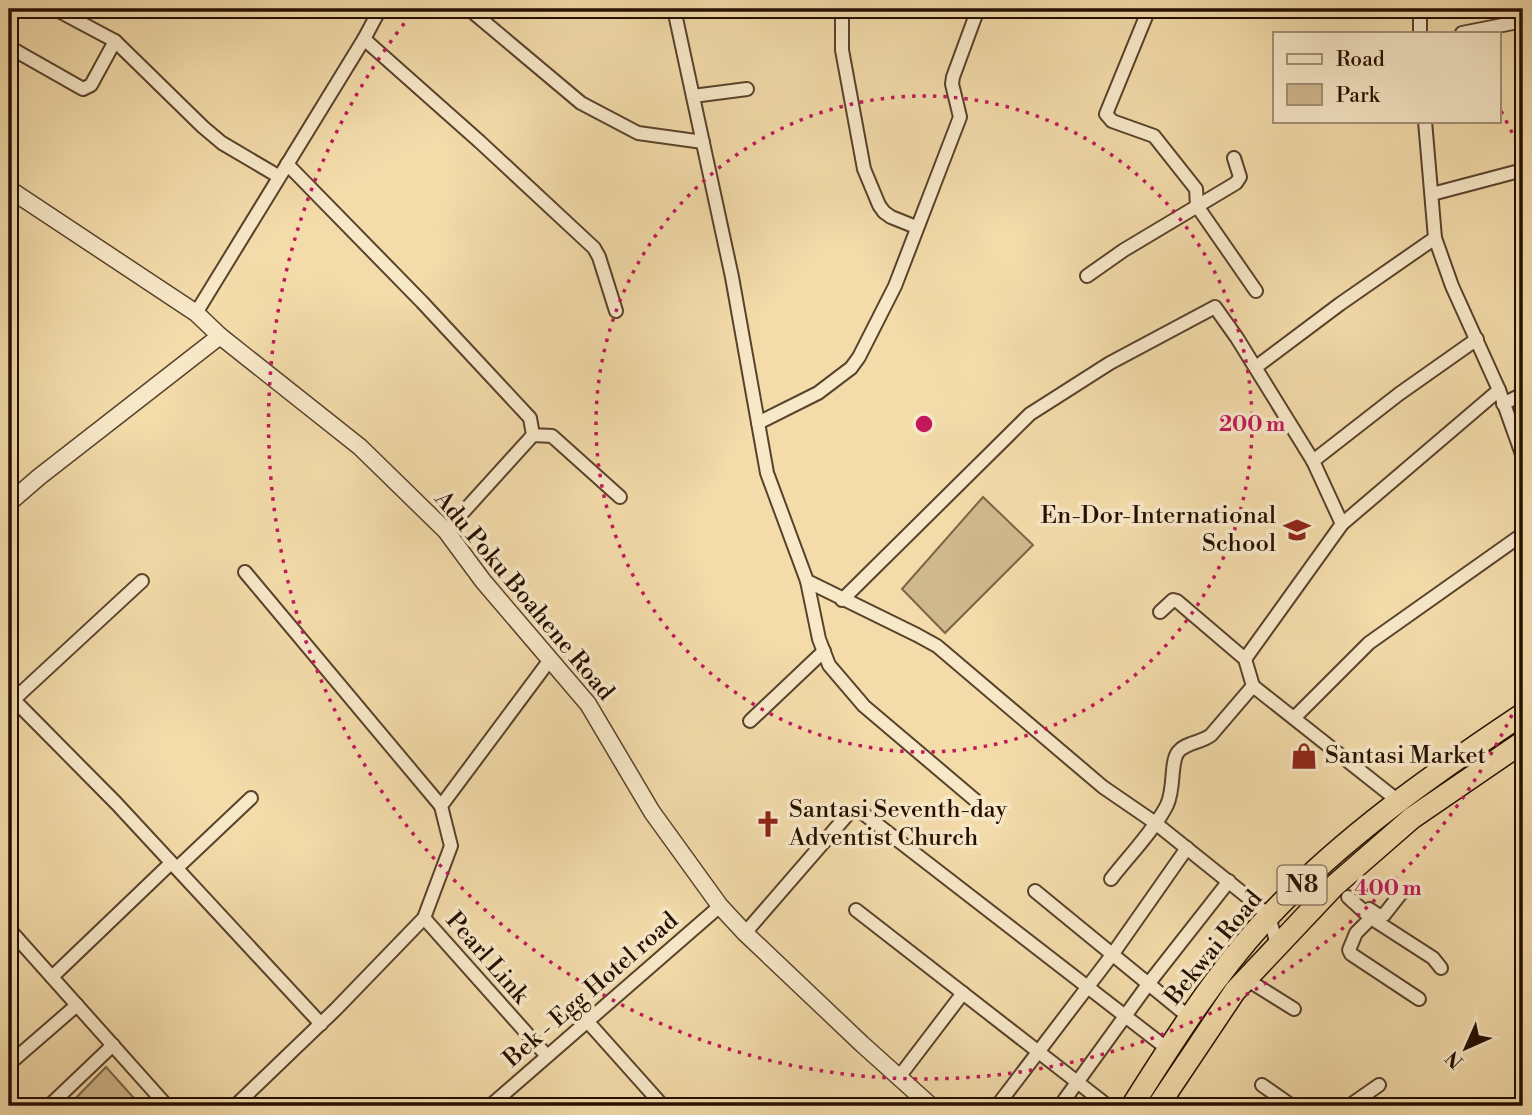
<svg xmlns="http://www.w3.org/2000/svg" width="1532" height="1115" font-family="'Libre Bodoni',serif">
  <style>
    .green { fill: #d0b88d; stroke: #7b6447; stroke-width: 2 }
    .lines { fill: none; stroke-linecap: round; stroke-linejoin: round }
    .minor-casing { stroke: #59422b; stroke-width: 16 }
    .tertiary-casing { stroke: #59422b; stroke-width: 19 }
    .trunk-casing { stroke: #260f01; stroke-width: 24 }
    .minor { stroke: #f7e8c8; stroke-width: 12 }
    .tertiary { stroke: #f7e8c8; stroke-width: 16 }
    .trunk { stroke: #f3dbaa; stroke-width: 21 }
    .ring { fill: none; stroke: #c2185b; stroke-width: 3.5; stroke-dasharray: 3.5 7 }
    .labels { text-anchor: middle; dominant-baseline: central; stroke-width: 7; stroke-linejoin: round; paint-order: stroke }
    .shield { fill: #f7e8c8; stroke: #65503d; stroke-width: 2 }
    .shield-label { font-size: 23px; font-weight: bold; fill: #260f01 }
    .poi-label { font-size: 24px; fill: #260f01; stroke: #f7e8c8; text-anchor: start }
    .street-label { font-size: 24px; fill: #260f01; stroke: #f7e8c8 }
    .centre { fill: #c2185b; stroke: #f7e8c8; stroke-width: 3.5 }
    .ring-label { font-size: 21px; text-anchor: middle; font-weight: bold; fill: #c2185b; stroke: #f7e8c8; stroke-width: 7; stroke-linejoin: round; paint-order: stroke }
  </style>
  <rect width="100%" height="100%" fill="#f3dbaa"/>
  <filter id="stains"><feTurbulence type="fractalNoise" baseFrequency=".00286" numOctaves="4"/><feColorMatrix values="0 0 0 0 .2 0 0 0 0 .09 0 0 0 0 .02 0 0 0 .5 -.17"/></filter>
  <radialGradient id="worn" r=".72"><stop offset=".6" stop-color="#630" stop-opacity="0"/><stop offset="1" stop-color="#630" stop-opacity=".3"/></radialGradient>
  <g class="green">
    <polygon points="983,497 1033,545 945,633 902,589"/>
    <polygon points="106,1067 141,1106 68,1106"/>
  </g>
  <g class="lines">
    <defs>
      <g id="minor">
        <polyline points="55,9 115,41 203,127 222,143 278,176"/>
        <polyline points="469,9 581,103 638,133 703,142"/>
        <polyline points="674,9 732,277 767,473 807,581 917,635 937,646 1103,787 1154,822 1255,903 1269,917 1277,944"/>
        <polyline points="842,9 842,50 864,169 879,205 884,212 891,217 916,227"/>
        <polyline points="1149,9 1106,114 1112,121 1154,136 1196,189 1197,206 1256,291"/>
        <polyline points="1420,9 1420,33"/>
        <polyline points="1462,33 1523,21"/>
        <polyline points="364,39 480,142 594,248 599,257 616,311"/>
        <polyline points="9,47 83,89 91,85 115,41"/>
        <polyline points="693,96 747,89"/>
        <polyline points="1425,121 1435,238 1452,286 1499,390 1523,457"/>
        <polyline points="287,164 422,302 530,418 533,435 552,436 620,497"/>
        <polyline points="1432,194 1523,170"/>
        <polyline points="1087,276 1124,250 1236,183 1240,177 1234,158"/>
        <polyline points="196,313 364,39 380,9"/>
        <polyline points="1256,367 1340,304 1435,238"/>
        <polyline points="1503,404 1523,394"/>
        <polyline points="758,423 818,393 851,368 859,357 895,286 960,117 952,84 953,77 978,9"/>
        <polyline points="1313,461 1399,394 1477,339"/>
        <polyline points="446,531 533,435"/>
        <polyline points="245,572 441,806"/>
        <polyline points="807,581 819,639 829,665 864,706 975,800"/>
        <polyline points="842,600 1030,414 1110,363 1215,307 1237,338 1313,461 1342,524"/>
        <polyline points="1160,612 1173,600 1177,601 1245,659 1253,686"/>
        <polyline points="1245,659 1342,524 1499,390"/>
        <polyline points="1253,686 1397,800"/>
        <polyline points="13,699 116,803 321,1024"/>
        <polyline points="9,704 142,581"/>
        <polyline points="1294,718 1369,643 1523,534"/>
        <polyline points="750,721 824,651"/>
        <polyline points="177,868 251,798"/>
        <path d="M1111 879C1128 857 1155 829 1167 805 1175 788 1170 763 1178 752 1186 742 1201 743 1211 735L1253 686"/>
        <polyline points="1035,891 1190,1018"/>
        <polyline points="1348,897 1371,918 1433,958 1441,968"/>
        <polyline points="1369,909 1378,915 1384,915 1402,892"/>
        <polyline points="856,910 1108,1106"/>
        <polyline points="424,918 547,1056"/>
        <polyline points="1371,918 1356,933 1349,950 1351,954 1419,999"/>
        <polyline points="9,929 167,1106"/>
        <polyline points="745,933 849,813 860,811 1169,1050"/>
        <polyline points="52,977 171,863"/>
        <polyline points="1246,979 1294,1009"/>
        <polyline points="588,1022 663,1106"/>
        <polyline points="9,1064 77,1005"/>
        <polyline points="899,1077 963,993"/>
        <polyline points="1262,1085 1292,1106"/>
        <polyline points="49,1106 113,1045"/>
        <polyline points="235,1106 336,1009 424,918 451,846 441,806 549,661"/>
        <polyline points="490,1106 720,906"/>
        <polyline points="997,1106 1112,955 1187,848"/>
        <polyline points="1060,1106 1149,983 1229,881"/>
        <polyline points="1349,1106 1379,1085"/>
      </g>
      <g id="tertiary">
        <polyline points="9,189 196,313 220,336 360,447 446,531 483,581 588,704 652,812 720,906 745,933 862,1044 931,1106"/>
        <polyline points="9,503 39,477 220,336"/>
      </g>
      <g id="trunk">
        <path d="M1132 1106C1173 1041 1216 973 1269 916 1343 837 1433 774 1523 714"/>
        <polyline points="1158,1106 1235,991 1334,886 1412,818 1523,742"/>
      </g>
    </defs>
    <use href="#minor" class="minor-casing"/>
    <use href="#tertiary" class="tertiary-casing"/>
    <use href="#trunk" class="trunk-casing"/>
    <use href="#minor" class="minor"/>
    <use href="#tertiary" class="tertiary"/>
    <use href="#trunk" class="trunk"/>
  </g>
  <g class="ring">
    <circle cx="924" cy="424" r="328"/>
    <path d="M1521 696A656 656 0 1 1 414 11M1501 111A656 656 0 0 1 1521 152"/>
  </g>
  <defs>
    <symbol id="school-bare" viewBox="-9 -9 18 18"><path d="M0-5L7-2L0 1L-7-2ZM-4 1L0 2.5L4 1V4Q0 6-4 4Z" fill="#8f2418" stroke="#f7e8c8" stroke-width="2.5" paint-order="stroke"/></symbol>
    <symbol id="shop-bare" viewBox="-9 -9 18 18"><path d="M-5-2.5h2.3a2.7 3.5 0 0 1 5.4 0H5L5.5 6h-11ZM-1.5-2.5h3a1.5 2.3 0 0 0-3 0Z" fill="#8f2418" stroke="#f7e8c8" stroke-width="2.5" paint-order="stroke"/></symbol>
    <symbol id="church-bare" viewBox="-9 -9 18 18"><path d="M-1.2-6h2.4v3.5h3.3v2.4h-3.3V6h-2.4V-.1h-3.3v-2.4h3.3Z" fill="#8f2418" stroke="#f7e8c8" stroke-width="2.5" paint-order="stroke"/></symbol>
  </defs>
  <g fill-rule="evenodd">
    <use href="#school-bare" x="1278" y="511" width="38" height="38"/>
    <use href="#shop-bare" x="1285" y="737" width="38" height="38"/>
    <use href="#church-bare" x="749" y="805" width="38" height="38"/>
  </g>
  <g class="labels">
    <rect class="shield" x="1277.5" y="865.5" width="49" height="39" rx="5"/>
    <g class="shield-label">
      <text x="1302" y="885">N8</text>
    </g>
    <g class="poi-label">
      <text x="1276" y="516" text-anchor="end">En-Dor-International<tspan x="1276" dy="28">School</tspan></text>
      <text x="1325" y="756">Santasi Market</text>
      <text x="789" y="810">Santasi Seventh-day<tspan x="789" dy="28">Adventist Church</tspan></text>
    </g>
    <g class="street-label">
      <text transform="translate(524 596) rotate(50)">Adu Poku Boahene Road</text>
      <text transform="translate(1214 948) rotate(-51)">Bekwai Road</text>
      <text transform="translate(487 958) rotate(49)">Pearl Link</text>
      <text transform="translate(591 990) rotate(-41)">Bek - Egg Hotel road</text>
    </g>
  </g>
  <circle cx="924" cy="424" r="10" class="centre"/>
  <g class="ring-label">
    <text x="1252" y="431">200 m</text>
    <text x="1388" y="895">400 m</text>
  </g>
  <rect width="1532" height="1115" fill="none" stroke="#f3dbaa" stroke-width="35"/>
  <rect x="10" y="10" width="1511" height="1094" fill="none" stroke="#260f01" stroke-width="3.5"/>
  <rect x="18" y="18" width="1497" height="1080" fill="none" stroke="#260f01" stroke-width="2"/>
  <rect x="1273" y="32" width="228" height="91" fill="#f7e8c8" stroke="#a39178" stroke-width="2"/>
  <rect x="1287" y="54" width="35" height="10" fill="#f7e8c8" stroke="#a39178" stroke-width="2"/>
  <text x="1336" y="66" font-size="21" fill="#260f01">Road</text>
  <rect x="1287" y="84" width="35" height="21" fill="#d0b88d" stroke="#a39178" stroke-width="2"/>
  <text x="1336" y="102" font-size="21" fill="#260f01">Park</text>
  <g transform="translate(1466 1048) rotate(225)" stroke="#f7e8c8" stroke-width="5" paint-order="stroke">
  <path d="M0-5L12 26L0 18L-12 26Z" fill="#260f01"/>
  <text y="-10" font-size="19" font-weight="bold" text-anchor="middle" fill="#260f01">N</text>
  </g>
  <rect width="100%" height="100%" filter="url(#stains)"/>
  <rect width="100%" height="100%" fill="url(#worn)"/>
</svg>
